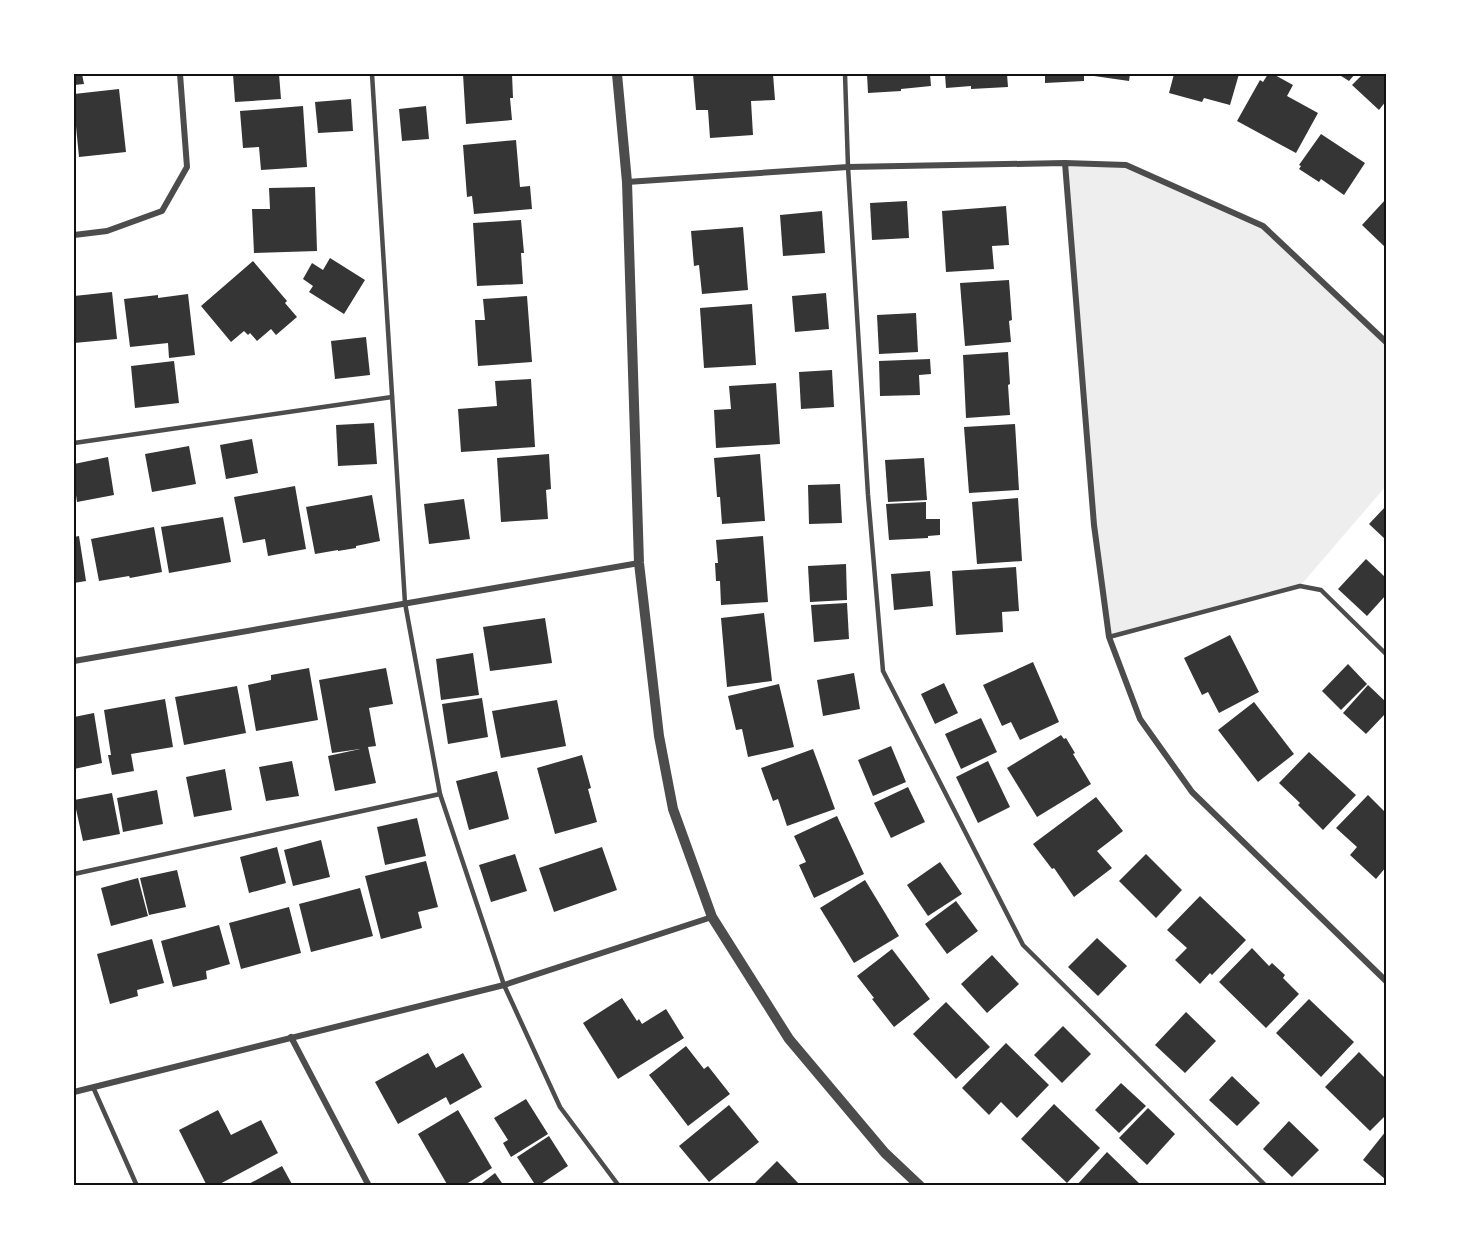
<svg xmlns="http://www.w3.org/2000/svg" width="1460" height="1259" font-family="'Asap Condensed',sans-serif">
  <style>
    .green { fill: #eee }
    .building { fill: #353535 }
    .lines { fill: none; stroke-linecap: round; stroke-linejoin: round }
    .service { stroke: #4c4c4c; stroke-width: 4.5 }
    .minor { stroke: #4c4c4c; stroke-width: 6 }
    .tertiary { stroke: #4c4c4c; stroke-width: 10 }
    .neatline { fill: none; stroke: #111; stroke-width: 2 }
  </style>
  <rect width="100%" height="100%" fill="#fff"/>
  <polygon class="green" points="1065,163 1126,165 1263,226 1386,342 1386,486 1300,586 1109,637 1094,525"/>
  <g class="building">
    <polygon points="74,74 82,74 84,84 74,85"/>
    <polygon points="233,74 279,74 281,99 235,102"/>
    <polygon points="463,74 512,74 513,98 510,98 512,120 466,124"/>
    <polygon points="693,74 773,74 775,100 751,101 753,135 710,138 708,110 696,110"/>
    <polygon points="867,74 930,74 931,86 901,89 901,91 868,93"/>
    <polygon points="945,74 1007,74 1008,87 971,89 971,86 946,88"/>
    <polygon points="1045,74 1084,74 1084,81 1045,83"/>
    <polygon points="1094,74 1130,74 1129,81 1094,76"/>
    <polygon points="1174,74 1239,74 1230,105 1204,98 1202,102 1169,93"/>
    <polygon points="1268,74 1273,74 1293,85 1287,96 1318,113 1296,153 1237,121 1260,80 1263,82"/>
    <polygon points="1338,74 1355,74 1349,81"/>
    <polygon points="1363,74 1386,74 1386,101 1379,110 1352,85"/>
    <polygon points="119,89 126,152 79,157 74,106 74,94"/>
    <polygon points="351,99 353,131 318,133 315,102"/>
    <polygon points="303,106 307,167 261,170 259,147 243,148 240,111"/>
    <polygon points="426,106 429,139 402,141 399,109"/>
    <polygon points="1321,134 1365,163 1344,195 1321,179 1319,182 1299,169 1301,166 1299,165"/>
    <polygon points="516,140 520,187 530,186 532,209 474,214 472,196 467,197 463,145"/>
    <polygon points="315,187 317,251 254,253 252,209 270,209 269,188"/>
    <polygon points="1386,199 1386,248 1362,225"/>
    <polygon points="907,201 909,238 872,240 870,203"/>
    <polygon points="1006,206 1009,245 992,246 994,269 946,272 942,211"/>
    <polygon points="822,211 825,253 783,256 780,215"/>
    <polygon points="521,220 524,253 521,253 523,284 477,286 473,223"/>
    <polygon points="743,227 748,290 702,294 699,265 694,266 691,231"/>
    <polygon points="330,258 365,280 344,314 309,292 313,286 303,279 312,263 323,270"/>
    <polygon points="253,261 287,301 285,303 297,317 276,335 271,329 257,341 250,333 248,335 244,331 231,342 201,306"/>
    <polygon points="1009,280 1012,320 1009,321 1011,342 965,346 960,283"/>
    <polygon points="112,292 117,339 74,343 74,296"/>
    <polygon points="826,293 829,329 795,332 792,296"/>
    <polygon points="188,294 195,355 169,358 168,343 130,347 124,299 158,295 158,298"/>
    <polygon points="527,296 532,362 478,366 475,320 485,320 483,299"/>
    <polygon points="752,304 756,365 704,368 700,308"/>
    <polygon points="916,313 918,352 879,354 877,315"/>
    <polygon points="366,337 370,375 335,379 331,341"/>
    <polygon points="1008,352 1010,384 1008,385 1010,415 966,418 963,355"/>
    <polygon points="930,359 931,374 919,375 920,395 880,396 879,361"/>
    <polygon points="174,361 179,403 135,408 131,366"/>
    <polygon points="832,370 834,407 801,409 799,372"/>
    <polygon points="531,379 535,447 461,452 458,409 497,406 495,381"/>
    <polygon points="776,383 780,444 716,448 714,410 731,409 729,386"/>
    <polygon points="374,423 377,464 338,466 336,425"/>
    <polygon points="1015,424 1019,490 969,493 964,427"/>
    <polygon points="252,439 258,473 226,479 220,445"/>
    <polygon points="189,446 196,484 152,492 145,454"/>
    <polygon points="549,454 551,489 546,490 548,519 501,522 497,458"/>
    <polygon points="760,454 765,521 722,524 720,497 717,497 714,458"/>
    <polygon points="108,457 114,495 77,502 74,481 74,464"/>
    <polygon points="924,458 927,500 888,502 885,460"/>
    <polygon points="840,484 842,523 809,524 808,485"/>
    <polygon points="295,486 306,549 268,556 265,539 243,543 234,497"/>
    <polygon points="372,495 380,541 356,546 356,548 338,551 338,550 315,554 306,507"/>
    <polygon points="1018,498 1022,561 977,564 972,502"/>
    <polygon points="464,499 470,539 429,544 424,504"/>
    <polygon points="926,502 926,519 940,519 940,535 928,536 928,538 889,540 886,504"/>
    <polygon points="1386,506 1386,540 1369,524"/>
    <polygon points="223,517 231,562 169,573 161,527"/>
    <polygon points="154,527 162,572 130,578 129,576 99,581 91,539"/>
    <polygon points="79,536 86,581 74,583 74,537"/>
    <polygon points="763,536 768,602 721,605 720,581 716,581 715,563 718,563 716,540"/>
    <polygon points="1366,559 1386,578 1386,595 1367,616 1338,589"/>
    <polygon points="846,564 847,600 810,602 808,566"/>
    <polygon points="1016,567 1019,611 1002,612 1003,632 956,635 952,571"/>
    <polygon points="930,571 933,606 894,610 891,574"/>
    <polygon points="847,603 849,639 814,642 811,605"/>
    <polygon points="764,613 772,681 727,687 721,618"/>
    <polygon points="545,618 552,663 490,671 483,627"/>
    <polygon points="1230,635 1259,692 1219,713 1208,692 1202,695 1184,658"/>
    <polygon points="473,653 479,695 441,700 436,659"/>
    <polygon points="1033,662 1059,722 1020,740 1011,722 1002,726 983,685"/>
    <polygon points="1348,664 1367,684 1341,710 1322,691"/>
    <polygon points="309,668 318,720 256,731 248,685 271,680 271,675"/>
    <polygon points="386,668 393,704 369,708 376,746 368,747 376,783 335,791 328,756 360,749 332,753 319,680"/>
    <polygon points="854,673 860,709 823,716 817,680"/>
    <polygon points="944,683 958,713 935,724 921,694"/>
    <polygon points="779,684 794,747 748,757 742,729 736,730 728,696"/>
    <polygon points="1368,685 1386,702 1386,713 1366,734 1343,713"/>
    <polygon points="237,686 246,733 184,745 175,697"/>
    <polygon points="482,698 488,737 448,744 442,704"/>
    <polygon points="165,699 173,747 131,754 134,771 112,775 108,755 111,755 104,710"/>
    <polygon points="557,700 566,746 501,758 492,711"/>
    <polygon points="1254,702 1294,754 1258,782 1218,730"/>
    <polygon points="94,713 102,763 74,769 74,717"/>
    <polygon points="981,718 997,752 961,769 945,734"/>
    <polygon points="1061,735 1064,739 1066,738 1075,753 1073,754 1091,784 1037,817 1007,768"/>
    <polygon points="891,746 906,782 873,796 858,760"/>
    <polygon points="813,749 835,809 787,826 778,799 773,801 761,768"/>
    <polygon points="1309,752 1356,795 1323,830 1298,805 1300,803 1279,783"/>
    <polygon points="582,755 591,788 588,789 597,822 555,834 537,768"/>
    <polygon points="292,761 299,796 266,801 259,767"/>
    <polygon points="988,761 1010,807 978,823 956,777"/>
    <polygon points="225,769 232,810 194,817 186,777"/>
    <polygon points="497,771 509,819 469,830 456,781"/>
    <polygon points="908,787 925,822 891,838 874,803"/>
    <polygon points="157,790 163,824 123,832 117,798"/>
    <polygon points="112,793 120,834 83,841 74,800"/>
    <polygon points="1368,795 1386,813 1386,867 1376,879 1350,855 1357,847 1336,828"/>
    <polygon points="1096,797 1123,831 1097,851 1112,868 1074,897 1054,868 1052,869 1033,844"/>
    <polygon points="837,816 864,874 814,898 799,865 806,862 794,836"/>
    <polygon points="417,818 426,856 385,865 377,827"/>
    <polygon points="321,840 330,877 293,886 284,850"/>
    <polygon points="277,847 286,883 249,893 240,857"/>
    <polygon points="602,847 617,890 554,912 539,868"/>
    <polygon points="515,854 527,891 491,902 479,865"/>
    <polygon points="1146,854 1182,890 1156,918 1119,881"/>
    <polygon points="426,861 438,907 418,912 422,928 381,939 365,876"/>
    <polygon points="940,862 962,894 928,916 907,885"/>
    <polygon points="177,870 186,907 149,915 140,878"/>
    <polygon points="138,878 148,916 111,926 101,888"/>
    <polygon points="865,880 899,936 854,963 820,908"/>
    <polygon points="360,888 373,936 311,952 299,904"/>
    <polygon points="1200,896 1246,940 1212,975 1210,973 1200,984 1175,960 1187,948 1167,930"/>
    <polygon points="956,901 978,931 947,954 925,924"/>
    <polygon points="289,907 301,953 241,969 229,923"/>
    <polygon points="219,925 230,964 206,971 207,979 173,987 161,941"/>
    <polygon points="1097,938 1127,966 1098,996 1068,967"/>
    <polygon points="152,939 164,983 137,990 138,996 110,1004 97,954"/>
    <polygon points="1252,948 1269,966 1272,963 1285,975 1283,978 1299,994 1266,1028 1219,982"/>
    <polygon points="892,949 930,999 894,1027 872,999 874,998 857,976"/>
    <polygon points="992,955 1019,984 987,1013 961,984"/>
    <polygon points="622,998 637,1021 639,1019 642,1024 666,1009 684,1038 618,1079 583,1023"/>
    <polygon points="1309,999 1354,1042 1321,1077 1276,1033"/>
    <polygon points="946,1002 990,1047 956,1079 913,1034"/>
    <polygon points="1186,1012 1216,1041 1185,1073 1155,1045"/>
    <polygon points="1063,1026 1091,1054 1062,1083 1034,1055"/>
    <polygon points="1006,1043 1049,1085 1017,1118 1001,1102 989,1115 962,1088"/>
    <polygon points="686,1046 704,1069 708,1066 730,1094 688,1126 649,1075"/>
    <polygon points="1359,1052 1386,1079 1386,1115 1370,1131 1325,1087"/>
    <polygon points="428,1053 436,1068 463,1053 482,1087 450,1105 446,1097 398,1124 375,1082"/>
    <polygon points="1232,1076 1260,1103 1237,1126 1209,1100"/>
    <polygon points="1121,1083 1146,1106 1119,1133 1095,1110"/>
    <polygon points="526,1099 548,1134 511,1157 503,1143 508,1140 494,1118"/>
    <polygon points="1054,1104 1100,1148 1067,1183 1021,1139"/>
    <polygon points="729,1105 759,1142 709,1182 679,1146"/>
    <polygon points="1148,1108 1175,1134 1147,1165 1119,1138"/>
    <polygon points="218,1110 231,1135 261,1120 278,1153 216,1186 207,1186 179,1130"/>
    <polygon points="458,1110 492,1168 463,1186 448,1186 418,1134"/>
    <polygon points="1289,1121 1319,1150 1292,1177 1263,1149"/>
    <polygon points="1386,1131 1386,1180 1363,1160"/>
    <polygon points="549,1136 568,1166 538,1186 536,1186 517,1157"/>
    <polygon points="1107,1152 1142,1186 1076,1186"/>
    <polygon points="777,1161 801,1186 752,1186"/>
    <polygon points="282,1166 293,1186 245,1186"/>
    <polygon points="495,1173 504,1186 478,1186"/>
  </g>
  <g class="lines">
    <g class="service">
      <polyline points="372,74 405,603 440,794 504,985 560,1107 619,1186"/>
      <polyline points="845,74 848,167 868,495 883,671 1023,945 1266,1186"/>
      <polyline points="74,443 392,397"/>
      <polyline points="1109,637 1300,586 1321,590 1386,654"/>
      <polyline points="74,874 440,794"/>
      <polyline points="93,1087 137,1186"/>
    </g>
    <g class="minor">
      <polyline points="1065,163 1094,525 1109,637 1140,719 1192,792 1386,981"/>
      <polyline points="627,182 848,167 1065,163 1126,165 1263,226 1386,342"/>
      <polyline points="74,235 107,231 162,211 187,167 180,74"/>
      <polyline points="74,661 639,563"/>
      <polyline points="291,1037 369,1186"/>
      <polyline points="74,1092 504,985 712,917"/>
    </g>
    <polyline class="tertiary" points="617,74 627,182 639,563 659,736 673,809 712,917 789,1039 885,1153 920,1186"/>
  </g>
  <rect width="1460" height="1259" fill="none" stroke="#ffffff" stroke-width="150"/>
  <rect x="75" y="75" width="1310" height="1109" class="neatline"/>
</svg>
